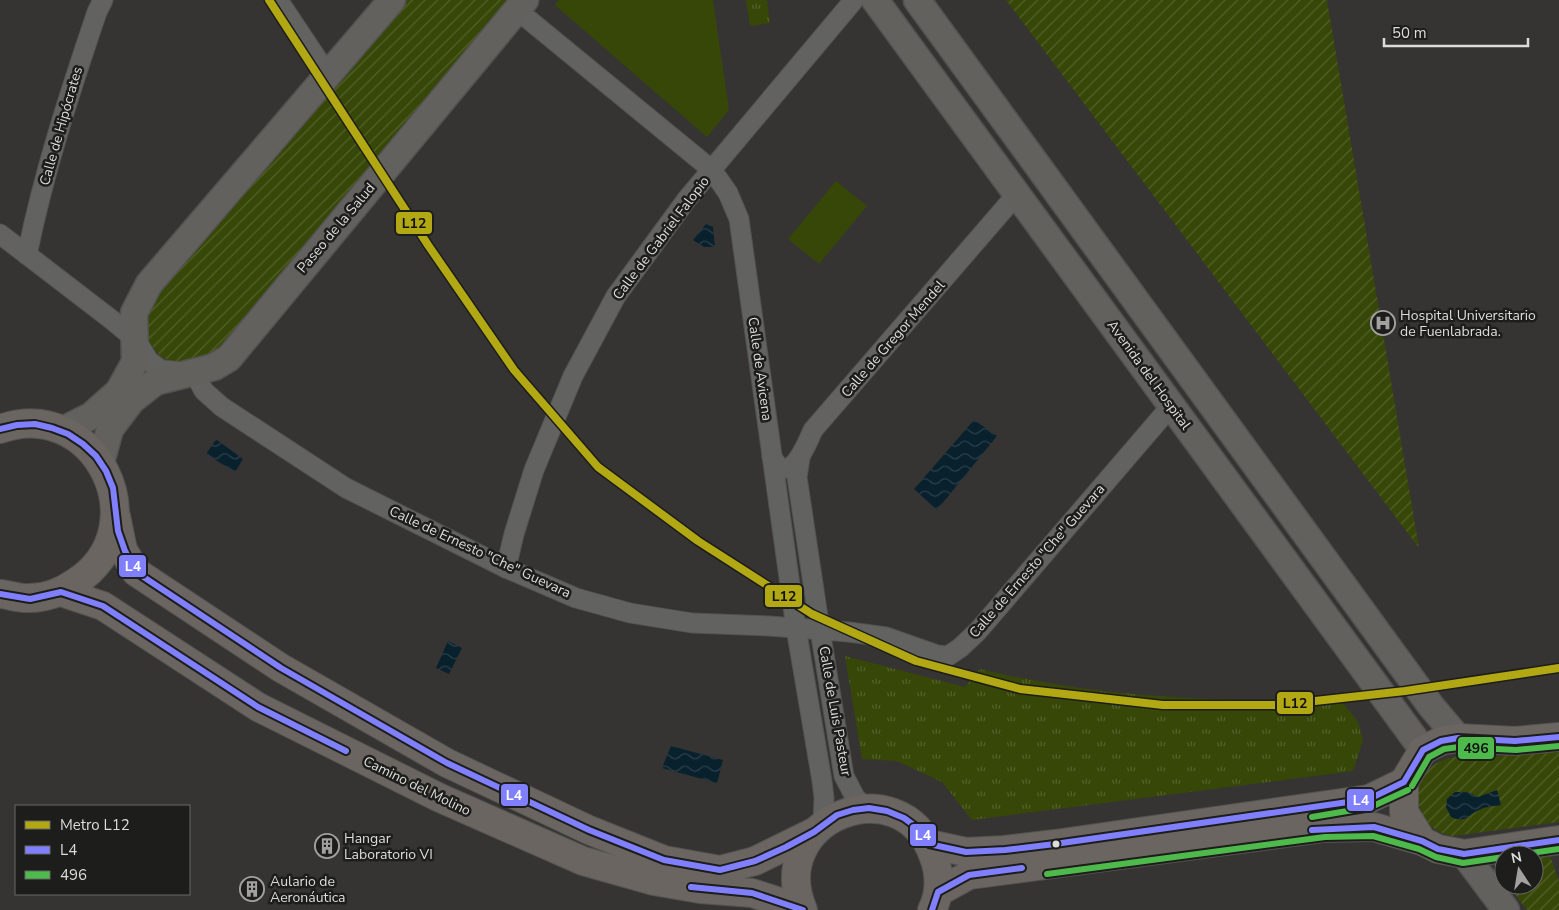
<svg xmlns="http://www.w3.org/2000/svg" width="1559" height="910" font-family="'Nunito Sans',sans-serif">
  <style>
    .grass { fill: #374707 }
    .park { fill: url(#park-tufts) }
    .garden { fill: url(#garden-furrows) }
    .water { fill: url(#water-waves) }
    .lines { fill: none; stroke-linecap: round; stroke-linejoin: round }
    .street-casing { stroke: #525250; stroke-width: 21 }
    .secondary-casing { stroke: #525250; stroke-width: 29 }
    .primary-casing { stroke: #525250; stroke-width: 30 }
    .street { stroke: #626261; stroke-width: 19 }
    .secondary { stroke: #63615e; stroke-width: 26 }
    .primary { stroke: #6a6560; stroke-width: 28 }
    .bus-1-casing { stroke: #1d1d1b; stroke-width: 10 }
    .bus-2-casing { stroke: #1d1d1b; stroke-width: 10 }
    .bus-1 { stroke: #8080ff; stroke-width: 6 }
    .bus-2 { stroke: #4eba4b; stroke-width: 6 }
    .metro-1-casing { stroke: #1d1d1b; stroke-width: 11 }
    .metro-1 { stroke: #b2a813; stroke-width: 8 }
    .bus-dot { fill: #dcdcd9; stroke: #1d1d1b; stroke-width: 2 }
    .labels { text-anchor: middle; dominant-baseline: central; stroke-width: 5; stroke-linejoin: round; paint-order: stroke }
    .street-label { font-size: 14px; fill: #dcdcd9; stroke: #1d1d1b }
    .poi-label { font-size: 14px; fill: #dcdcd9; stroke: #1d1d1b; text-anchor: start }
    .line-badge { stroke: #1d1d1b; stroke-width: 2 }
    .badge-label { font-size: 14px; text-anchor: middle; font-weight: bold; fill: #fff }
    .pale-badge-label { font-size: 14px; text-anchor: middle; font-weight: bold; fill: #111 }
  </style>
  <defs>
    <pattern id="park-tufts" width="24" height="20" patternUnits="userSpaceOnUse" patternTransform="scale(1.25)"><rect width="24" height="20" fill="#374707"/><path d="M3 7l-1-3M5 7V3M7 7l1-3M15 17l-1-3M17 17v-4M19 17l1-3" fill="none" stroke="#53612b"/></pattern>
    <pattern id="garden-furrows" width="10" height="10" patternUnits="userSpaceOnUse" patternTransform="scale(1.25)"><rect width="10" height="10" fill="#374707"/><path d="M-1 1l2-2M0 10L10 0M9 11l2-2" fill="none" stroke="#53612b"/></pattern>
    <pattern id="water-waves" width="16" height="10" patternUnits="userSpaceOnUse" patternTransform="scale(1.25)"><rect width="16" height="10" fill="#09202d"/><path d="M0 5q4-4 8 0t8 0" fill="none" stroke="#2c404b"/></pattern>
  </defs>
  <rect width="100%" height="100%" fill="#353432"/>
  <g class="grass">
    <polygon points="559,0 713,0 729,110 707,137 555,5"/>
    <polygon points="836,181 867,206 819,264 788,239"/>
  </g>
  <g class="park">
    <polygon points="746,0 767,0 770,23 750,26"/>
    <path d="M845 656 965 687 980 669C1074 692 1171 700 1268 700 1291 700 1314 697 1337 695L1358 722 1363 740 1353 771 972 820 942 782 897 761 862 759Z"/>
  </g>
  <g class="garden">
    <polygon points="400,0 515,0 227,343 196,366 172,363 160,356 150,343 145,324 155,292"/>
    <polygon points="1006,0 1327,0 1419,548"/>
    <path d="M1559 751V822L1453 836C1436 833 1426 825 1420 808 1417 800 1417 790 1421 782 1435 749 1469 758 1498 756 1518 755 1539 752 1559 751Z"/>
    <polygon points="1550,855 1559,882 1559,910 1527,910 1508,885 1534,885 1534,859"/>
  </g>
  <g class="water">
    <polygon points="706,224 713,227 715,247 704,247 693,240"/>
    <polygon points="974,420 997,436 937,510 914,489"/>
    <polygon points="217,440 243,459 235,472 206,454 215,441"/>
    <polygon points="448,641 462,648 449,674 436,668"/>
    <polygon points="671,746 723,760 717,783 662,768"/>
    <path d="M1497 790 1501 805C1494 806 1483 807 1477 811 1466 817 1465 823 1451 817L1446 807 1447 799 1455 792H1468L1478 797Z"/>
  </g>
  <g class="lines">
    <defs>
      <g id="street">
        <polyline points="278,0 328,75"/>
        <polyline points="517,10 712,170 728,193 739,219 796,628 822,781 824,798 823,824"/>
        <polyline points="0,234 112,320 136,340 149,361 161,370 194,373 204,391 222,407 346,488 506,568 576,598 630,613 692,623 769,626 849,632 886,637 937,655 948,656 960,648 978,631 1171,406"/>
        <path d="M27 255C44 171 70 92 97 12L103 0"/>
        <path d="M772 457C789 489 806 446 813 430L1017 194"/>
        <polyline points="800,458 797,477 820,630 844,776 856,799 869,808"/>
        <polyline points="506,568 514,534 534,470 573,376 616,296 687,199 854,0"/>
      </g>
      <g id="secondary">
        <polyline points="875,0 1423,750"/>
        <polyline points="917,0 1431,706 1458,738"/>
        <polyline points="63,430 91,416 119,391 135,362 134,313 149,284 392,0"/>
        <polyline points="101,462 110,429 132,400 155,382 214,367 229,358 525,0"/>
        <polyline points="1464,854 1506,910"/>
      </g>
      <g id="primary">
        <path d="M0 429C95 395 160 527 76 582 63 591 47 598 30 598 20 599 10 595 0 594"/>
        <polyline points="116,516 123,550 136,572 281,668 447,763 589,830 664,860 720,870 755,861 814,832"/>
        <polyline points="61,592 103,606 258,707 440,798 583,861 654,881 700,889 752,893 802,909"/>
        <polyline points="1559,737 1515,741 1458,738 1441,741 1423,750 1404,782 1404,812 1422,841 1438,849 1464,854 1559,840"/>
        <polyline points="929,844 966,852 1005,850 1055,844 1369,799 1404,782"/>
        <polyline points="938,892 969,875 1324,828 1374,827 1422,841"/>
        <path d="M803 910C764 819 901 765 933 855 940 872 941 893 932 910"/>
      </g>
    </defs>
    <use href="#street" class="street-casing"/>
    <use href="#secondary" class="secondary-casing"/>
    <use href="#primary" class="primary-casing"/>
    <use href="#street" class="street"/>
    <use href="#secondary" class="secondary"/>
    <use href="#primary" class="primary"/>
    <defs>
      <g id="bus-1">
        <polyline points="0,429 17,425 35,424 52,428 68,434 83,444 96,456 106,471 113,488 118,531 125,551 136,572 281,668 447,763 589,830 664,860 720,870 755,861 786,847 814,832 837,815 853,810 869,808 887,811 904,818 919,829 929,844 966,852 1005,850 1055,844 1369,799 1404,782 1423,750 1441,741 1458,738 1515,741 1559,737"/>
        <polyline points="0,594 30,599 61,592 103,606 258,707 346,751"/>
        <polyline points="1312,830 1374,827 1422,841 1438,849 1464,854 1559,840"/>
        <polyline points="691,887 752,893 803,910"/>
        <polyline points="932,910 938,892 969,875 1022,868"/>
      </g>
      <g id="bus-2">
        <polyline points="1412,786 1429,757 1444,749 1459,747 1516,750 1559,746"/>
        <polyline points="1312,817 1371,807 1408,790"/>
        <polyline points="1517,855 1559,849"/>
        <polyline points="1047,874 1325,837 1373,836 1419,849 1436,857 1463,863 1504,857"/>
      </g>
    </defs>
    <use href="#bus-1" class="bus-1-casing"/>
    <use href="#bus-2" class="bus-2-casing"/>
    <use href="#bus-1" class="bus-1"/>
    <use href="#bus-2" class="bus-2"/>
    <defs>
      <polyline id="metro-1" points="269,0 428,245 514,370 598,467 698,541 812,614 916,661 1020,689 1163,705 1279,705 1405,691 1559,668"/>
    </defs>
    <use href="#metro-1" class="metro-1-casing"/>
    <use href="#metro-1" class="metro-1"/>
  </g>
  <defs>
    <symbol id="hospital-ring" viewBox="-11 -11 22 22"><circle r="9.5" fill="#1d1d1b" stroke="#a2a19f" stroke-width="1.5"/><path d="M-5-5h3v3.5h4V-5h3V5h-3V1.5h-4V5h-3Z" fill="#a2a19f"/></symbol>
    <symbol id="building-ring" viewBox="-11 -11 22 22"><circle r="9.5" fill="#1d1d1b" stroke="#a2a19f" stroke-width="1.5"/><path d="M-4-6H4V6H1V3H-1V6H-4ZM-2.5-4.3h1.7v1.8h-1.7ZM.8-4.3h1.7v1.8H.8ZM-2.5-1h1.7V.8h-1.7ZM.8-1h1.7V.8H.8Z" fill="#a2a19f"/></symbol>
  </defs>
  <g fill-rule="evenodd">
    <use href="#hospital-ring" x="1369" y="309" width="28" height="28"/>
    <use href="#building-ring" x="313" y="832" width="28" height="28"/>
    <use href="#building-ring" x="238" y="875" width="28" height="28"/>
  </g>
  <circle class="bus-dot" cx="1056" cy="844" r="4.5"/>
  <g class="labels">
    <g class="street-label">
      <text transform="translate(61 126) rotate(-74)">Calle de Hipócrates</text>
      <text transform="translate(336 228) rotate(-50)">Paseo de la Salud</text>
      <text transform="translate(661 238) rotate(-53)">Calle de Gabriel Falopio</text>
      <text transform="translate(893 339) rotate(-49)">Calle de Gregor Mendel</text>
      <text transform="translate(760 369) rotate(82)">Calle de Avicena</text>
      <text transform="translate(1149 375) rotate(54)">Avenida del Hospital</text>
      <text transform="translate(480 552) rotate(25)">Calle de Ernesto "Che" Guevara</text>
      <text transform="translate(1037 561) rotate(-49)">Calle de Ernesto "Che" Guevara</text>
      <text transform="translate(835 711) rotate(80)">Calle de Luis Pasteur</text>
      <text transform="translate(417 786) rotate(26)">Camino del Molino</text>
    </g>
    <g class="poi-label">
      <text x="1400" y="315">Hospital Universitario<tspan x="1400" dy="16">de Fuenlabrada.</tspan></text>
      <text x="344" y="838">Hangar<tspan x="344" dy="16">Laboratorio VI</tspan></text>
      <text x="270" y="881">Aulario de<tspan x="270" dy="16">Aeronáutica</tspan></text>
    </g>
  </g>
  <g class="line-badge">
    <rect x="395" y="211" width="38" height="24" rx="5" fill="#b2a813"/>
    <rect x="118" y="554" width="29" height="24" rx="5" fill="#8080ff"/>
    <rect x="764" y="584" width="39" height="24" rx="5" fill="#b2a813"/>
    <rect x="1276" y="691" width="38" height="24" rx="5" fill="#b2a813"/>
    <rect x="1457" y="736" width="38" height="24" rx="5" fill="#4eba4b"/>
    <rect x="500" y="783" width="29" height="24" rx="5" fill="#8080ff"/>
    <rect x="1346" y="788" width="29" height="24" rx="5" fill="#8080ff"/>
    <rect x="909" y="823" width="28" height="24" rx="5" fill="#8080ff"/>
  </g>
  <g class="badge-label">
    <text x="133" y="571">L4</text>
    <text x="514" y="800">L4</text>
    <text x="1361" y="805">L4</text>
    <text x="923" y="840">L4</text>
  </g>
  <g class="pale-badge-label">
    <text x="414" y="228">L12</text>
    <text x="784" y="601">L12</text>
    <text x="1295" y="708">L12</text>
    <text x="1476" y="753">496</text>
  </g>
  <rect x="15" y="805" width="175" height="90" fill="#1d1d1b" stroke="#696967"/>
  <rect x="25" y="821" width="25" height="8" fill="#b2a813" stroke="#696967"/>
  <text x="60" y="830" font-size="15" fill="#dcdcd9">Metro L12</text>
  <rect x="25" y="846" width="25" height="8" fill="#8080ff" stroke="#696967"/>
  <text x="60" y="855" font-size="15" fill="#dcdcd9">L4</text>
  <rect x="25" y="871" width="25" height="8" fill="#4eba4b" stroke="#696967"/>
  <text x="60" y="880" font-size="15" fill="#dcdcd9">496</text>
  <g transform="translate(1519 870) rotate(348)"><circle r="24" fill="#1d1d1b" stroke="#696967"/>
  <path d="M0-4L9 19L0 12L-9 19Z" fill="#a2a19f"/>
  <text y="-8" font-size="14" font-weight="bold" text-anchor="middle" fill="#dcdcd9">N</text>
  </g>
  <path d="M1384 38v8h144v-8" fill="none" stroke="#dcdcd9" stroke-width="2.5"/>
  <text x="1392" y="38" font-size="15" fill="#dcdcd9" stroke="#1d1d1b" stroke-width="4" paint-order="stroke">50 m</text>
</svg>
